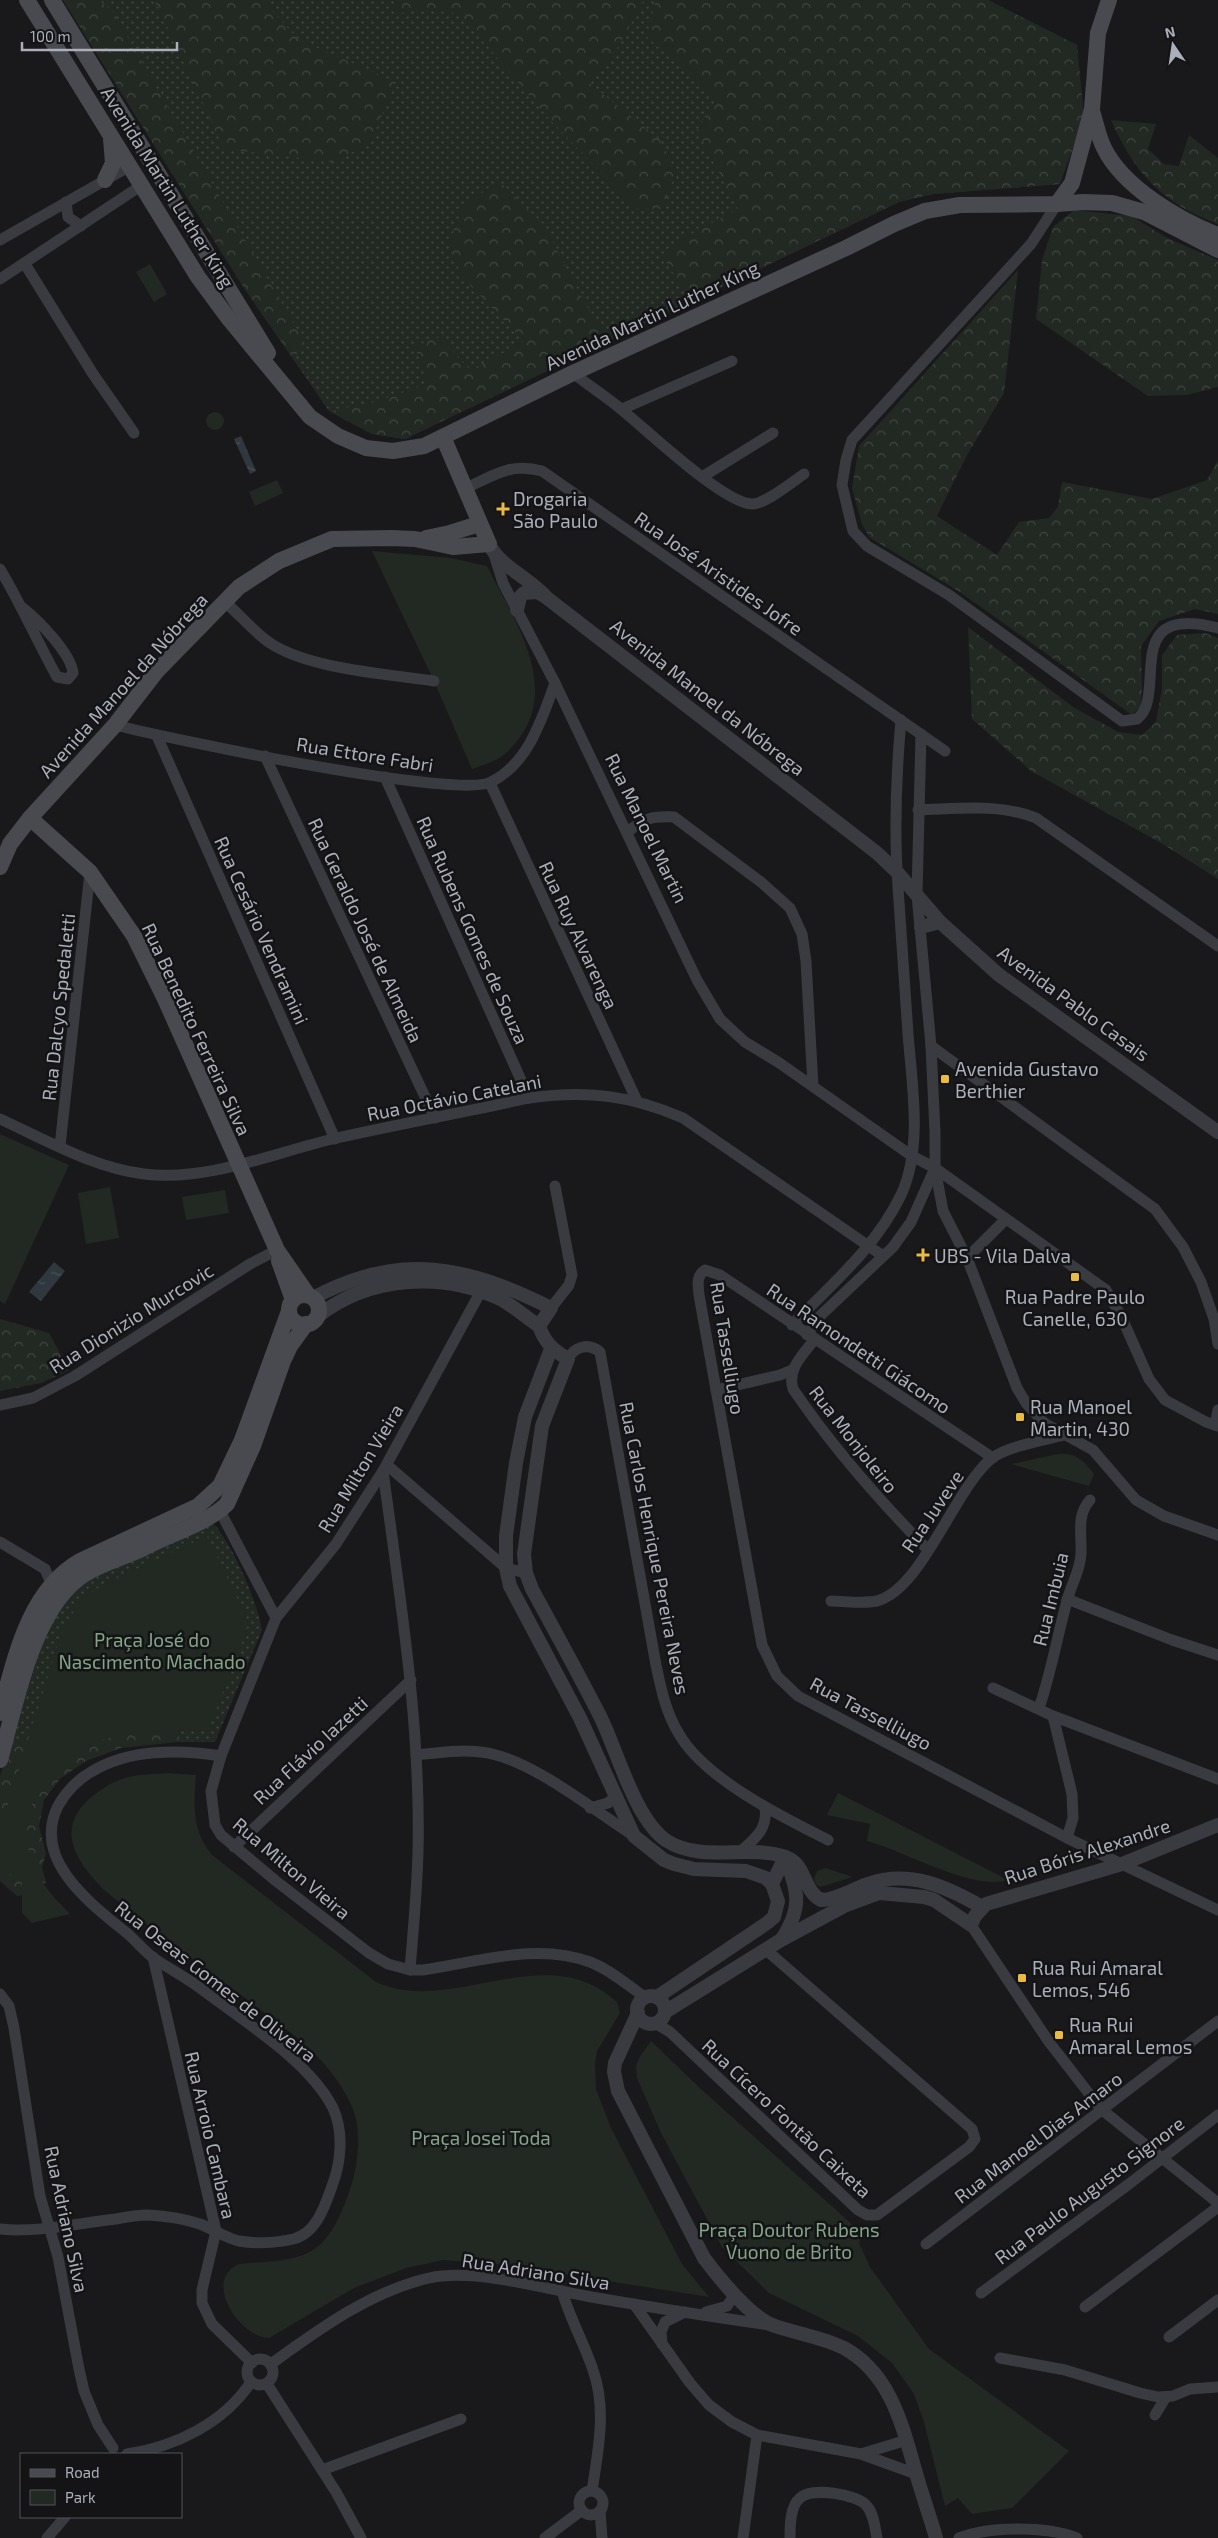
<svg xmlns="http://www.w3.org/2000/svg" width="1218" height="2538" font-family="'Exo 2',sans-serif">
  <style>
    .grass { fill: url(#grass-dots) }
    .forest { fill: url(#forest-crowns) }
    .park { fill: #212922 }
    .water { fill: url(#water-ripples) }
    .lines { fill: none; stroke-linecap: round; stroke-linejoin: round }
    .minor { stroke: #3a3b40; stroke-width: 11 }
    .tertiary { stroke: #3a3b40; stroke-width: 14 }
    .secondary { stroke: #484a50; stroke-width: 16 }
    .poi-dot { fill: #ebbb41; stroke: #141416; stroke-width: 2 }
    .labels { text-anchor: middle; dominant-baseline: central; stroke-width: 5; stroke-linejoin: round; paint-order: stroke }
    .street-label { font-size: 19px; fill: #acafba; stroke: #141416 }
    .poi-label { font-size: 19px; fill: #acafba; stroke: #141416; text-anchor: start }
    .park-label { font-size: 19px; fill: #84a487; stroke: #141416 }
  </style>
  <defs>
    <pattern id="grass-dots" width="8" height="8" patternUnits="userSpaceOnUse" patternTransform="scale(1.25)"><rect width="8" height="8" fill="#212922"/><path d="M2 2h.1M6 6h.1" fill="none" stroke="#3f4640" stroke-width="1.8" stroke-linecap="round"/></pattern>
    <pattern id="forest-crowns" width="20" height="18" patternUnits="userSpaceOnUse" patternTransform="scale(1.25)"><rect width="20" height="18" fill="#212922"/><path d="M2 6a3 3 0 1 1 6 0M12 15a3 3 0 1 1 6 0" fill="none" stroke="#3f4640"/></pattern>
    <pattern id="water-ripples" width="26" height="14" patternUnits="userSpaceOnUse" patternTransform="scale(1.25)"><rect width="26" height="14" fill="#2f373f"/><path d="M2 4q2-2 4 0t4 0M15 11q2-2 4 0t4 0" fill="none" stroke="#4a5159"/></pattern>
  </defs>
  <rect width="100%" height="100%" fill="#19191b"/>
  <g class="grass">
    <polygon points="63,0 988,0 1077,45 1060,184 933,194 899,202 405,439 372,434 329,411 244,288"/>
    <path d="M209 1519C230 1537 258 1603 262 1630L215 1742H179V1728L3 1766 51 1617 76 1586Z"/>
  </g>
  <g class="forest">
    <polygon points="63,0 99,0 113,12 307,347 292,357 244,288"/>
    <polygon points="151,0 262,0 299,40 396,82 370,143 333,162 224,149 157,5"/>
    <polygon points="394,0 644,0 617,49 588,82 660,140 676,172 662,209 636,208 551,121 483,41 455,13 418,9 397,14"/>
    <polygon points="658,0 988,0 1077,45 1084,117 1060,184 933,194 899,202 705,295 686,294 662,255 674,243 738,209 697,130 716,99 647,37 655,3"/>
    <path d="M1111 120 1156 124 1148 149 1164 164 1179 166 1189 135 1218 158V224C1163 204 1134 173 1111 120Z"/>
    <polygon points="498,180 544,225 586,305 610,341 405,439 372,434 329,411 375,402 427,384 415,346 439,337 471,371 524,341 463,278 448,243 463,208"/>
    <polygon points="1074,210 1131,216 1169,239 1218,260 1218,387 1187,395 1148,396 1036,319 1042,260 1053,227"/>
    <polygon points="1018,270 1004,393 966,457 937,516 997,555 1019,522 1049,518 1058,507 1062,482 1152,499 1207,480 1218,460 1218,614 1195,609 1159,621 1141,646 1142,689 1140,707 1132,715 960,592 869,537 862,524 852,488 859,446"/>
    <polygon points="968,627 1073,707 1118,732 1142,735 1156,722 1162,689 1162,655 1177,635 1205,633 1218,638 1218,879 1161,843 1031,771 972,719"/>
    <polygon points="0,1319 49,1333 69,1370 41,1383 0,1391"/>
    <path d="M62 1694 179 1728V1742L121 1748 86 1761 60 1779 44 1800 39 1826 46 1854 42 1867 46 1882 32 1894 17 1896 0 1881V1776C9 1743 38 1717 62 1694Z"/>
  </g>
  <g class="park">
    <polygon points="150,264 167,294 154,302 136,272"/>
    <circle cx="215" cy="421" r="9"/>
    <polygon points="277,480 283,493 255,506 249,492"/>
    <path d="M372 551 451 558 487 566C516 624 568 696 506 753 498 761 482 765 472 769L434 681Z"/>
    <polygon points="0,1134 69,1165 5,1304 0,1301"/>
    <polygon points="110,1187 119,1238 86,1244 78,1193"/>
    <polygon points="225,1190 229,1213 186,1220 182,1197"/>
    <path d="M1058 1454C1076 1452 1084 1461 1094 1474L1089 1486 1011 1464Z"/>
    <path d="M207 1536 248 1620 247 1630 209 1728 206 1730C171 1731 137 1729 104 1739 52 1754 12 1809 32 1862 39 1882 56 1900 70 1914L32 1923 22 1913V1872L0 1876V1830L63 1628 81 1600 102 1585Z"/>
    <path d="M167 1773 196 1775C194 1805 191 1829 212 1855L376 1982C453 2017 545 1936 617 2002L620 2013 597 2051 595 2064 596 2089 611 2128 682 2264 709 2297 506 2265 443 2260 406 2268 354 2288 269 2338C241 2338 201 2281 239 2264 301 2259 323 2262 347 2198 357 2172 363 2135 353 2109 331 2056 280 2025 237 1992 192 1959 147 1926 104 1890 78 1863 54 1831 89 1799 100 1790 111 1782 125 1778 138 1774 154 1774 167 1773Z"/>
    <path d="M838 1793 860 1804 1008 1880C971 1891 905 1851 867 1841L870 1824 827 1815Z"/>
    <polygon points="825,1868 853,1877 820,1887 816,1884 814,1879 817,1871"/>
    <polygon points="651,2041 702,2090 863,2234 859,2243 870,2267 929,2349 1069,2451 1012,2508 972,2514 958,2498 945,2506 924,2422 914,2394 892,2363 858,2336 769,2293 722,2247 661,2133 637,2078 636,2066 639,2058"/>
  </g>
  <g class="water">
    <polygon points="241,436 256,471 250,474 234,439"/>
    <polygon points="54,1262 65,1271 41,1301 29,1292"/>
  </g>
  <g class="lines">
    <g class="minor">
      <polyline points="66,202 68,217 81,226"/>
      <path d="M1057 204 1031 244 852 440 846 460 842 485 853 531 867 546 949 595 1122 721 1137 719C1169 695 1118 602 1218 628"/>
      <polyline points="0,240 130,166"/>
      <polyline points="25,264 93,374 134,433"/>
      <polyline points="0,279 142,185"/>
      <path d="M573 373C589 386 607 397 622 410 647 430 723 503 752 504 766 504 792 482 804 474"/>
      <polyline points="622,409 732,361"/>
      <polyline points="702,477 773,433"/>
      <path d="M464 489C493 476 509 462 542 471L945 751"/>
      <polyline points="494,554 503,583 555,683 697,980 720,1019 745,1042 778,1062 912,1156 935,1168 1106,1290 1121,1316 1149,1379 1165,1400 1206,1422 1218,1426"/>
      <path d="M0 569C21 604 37 641 57 677L68 679 73 673C71 653 38 620 23 608"/>
      <path d="M225 602C240 615 254 632 270 643 309 669 387 674 434 681"/>
      <path d="M115 725C166 738 458 800 491 782 528 764 542 719 555 683"/>
      <polyline points="157,736 335,1139"/>
      <polyline points="265,756 435,1118"/>
      <polyline points="385,777 529,1098"/>
      <polyline points="490,783 637,1101"/>
      <path d="M918 810C957 809 999 803 1036 818L1218 946"/>
      <path d="M627 833C642 818 654 816 674 817L761 882 790 908 802 934 806 961 813 1086"/>
      <polyline points="931,1046 1155,1209 1183,1247 1201,1282 1214,1319 1218,1344"/>
      <path d="M0 1119C46 1140 94 1168 144 1174 209 1182 275 1152 337 1138 400 1124 465 1112 529 1098 586 1090 630 1095 683 1118L883 1256"/>
      <polyline points="60,1146 90,872"/>
      <polyline points="935,1168 943,1211 967,1258 1017,1388 1026,1403 1044,1423 1093,1450 1136,1500 1164,1516 1218,1535"/>
      <polyline points="967,1258 1006,1219"/>
      <path d="M481 1291 383 1471 336 1544 276 1618 221 1756 211 1791 215 1825 221 1835 276 1881 369 1953 388 1964 410 1970H423C478 1962 536 1942 590 1962 611 1970 627 1985 645 1997"/>
      <polyline points="551,1308 569,1285 572,1275 555,1186"/>
      <path d="M792 1325C831 1285 876 1247 901 1195 923 1147 912 1085 908 1034 905 985 901 936 898 887 894 831 896 776 901 720"/>
      <polyline points="807,1335 820,1316 893,1247 911,1222 935,1168 935,1132 931,1046 917,895 921,734"/>
      <path d="M814 1340C802 1356 787 1369 793 1389 833 1448 879 1500 928 1550"/>
      <path d="M568 1359C574 1347 588 1342 600 1352L656 1665C661 1689 666 1713 679 1734 705 1779 782 1817 828 1840"/>
      <polyline points="716,1390 780,1375 792,1370"/>
      <polyline points="0,1405 33,1398 75,1376 250,1264 277,1250"/>
      <polyline points="1215,1425 1218,1410"/>
      <path d="M993 1458 720 1275 705 1270C696 1276 698 1284 699 1295L762 1645 777 1676 798 1696 1067 1838 1218 1910"/>
      <polyline points="387,1465 506,1568 526,1573"/>
      <path d="M383 1471C400 1598 421 1725 418 1852 417 1892 413 1931 410 1970"/>
      <polyline points="220,1511 276,1618"/>
      <polyline points="0,1542 45,1569 51,1583"/>
      <polyline points="1067,1599 1172,1640 1218,1655"/>
      <path d="M831 1601C845 1601 863 1604 877 1601 923 1588 954 1489 992 1458 1008 1446 1045 1440 1064 1435"/>
      <polyline points="993,1688 1053,1716 1218,1779"/>
      <path d="M1039 1708C1051 1673 1057 1637 1067 1601 1071 1584 1080 1572 1081 1554 1082 1533 1076 1516 1090 1500"/>
      <polyline points="1053,1716 1072,1794 1073,1818 1067,1838"/>
      <path d="M416 1755C442 1752 470 1748 496 1755 539 1766 595 1811 634 1836"/>
      <polyline points="590,1808 608,1803 616,1796"/>
      <polyline points="234,1847 411,1680"/>
      <path d="M739 1853C754 1839 768 1830 765 1808"/>
      <polyline points="971,1925 1049,2042 1101,2109 1218,2203"/>
      <polyline points="153,1957 216,2231 202,2290 202,2303 212,2324 252,2363"/>
      <polyline points="0,1994 9,2006 14,2028 40,2196 58,2257 79,2369 84,2391 98,2425 113,2448"/>
      <polyline points="655,2023 670,2032 858,2210 867,2215 877,2215 969,2147 975,2139 972,2129 765,1949"/>
      <path d="M0 2229C38 2233 78 2223 116 2219 126 2217 137 2215 148 2215 164 2216 185 2219 200 2224 213 2229 226 2238 239 2241 255 2244 277 2243 293 2239 316 2234 325 2206 332 2186 341 2163 344 2132 333 2108 309 2061 246 2023 204 1991 189 1979 171 1970 155 1959 145 1952 137 1942 128 1934 91 1904 31 1860 58 1806 65 1793 78 1779 91 1772 128 1749 179 1749 221 1756"/>
      <polyline points="926,2244 1218,2021"/>
      <path d="M562 2291C570 2319 584 2343 593 2370 607 2409 598 2451 592 2491"/>
      <polyline points="981,2293 1129,2184 1218,2115"/>
      <polyline points="634,2304 690,2383 709,2405 732,2422 757,2435 861,2454 916,2474"/>
      <polyline points="1085,2307 1218,2207"/>
      <polyline points="706,2312 727,2306 735,2294"/>
      <polyline points="1169,2337 1218,2300"/>
      <polyline points="662,2344 661,2332 665,2322 685,2312"/>
      <polyline points="1000,2358 1065,2370 1140,2393 1158,2397 1173,2396 1190,2389 1218,2387"/>
      <circle cx="260" cy="2372" r="13"/>
      <path d="M271 2364C318 2330 371 2291 429 2278 473 2268 542 2288 586 2296 647 2307 708 2316 769 2325"/>
      <polyline points="267,2384 336,2492 361,2538"/>
      <polyline points="1155,2415 1166,2397"/>
      <path d="M127 2454C175 2447 224 2423 251 2382"/>
      <polyline points="861,2454 907,2440"/>
      <polyline points="322,2470 461,2419"/>
      <circle cx="591" cy="2503" r="12"/>
      <polyline points="600,2511 602,2538"/>
      <polyline points="47,2538 65,2517"/>
      <polyline points="545,2538 582,2510"/>
      <polyline points="743,2538 757,2435"/>
      <path d="M790 2538C790 2526 790 2506 800 2498 812 2487 856 2494 866 2505 874 2513 875 2528 877 2538"/>
      <path d="M959 2538C990 2526 1047 2526 1077 2538"/>
    </g>
    <g class="tertiary">
      <path d="M489 544C500 567 530 578 547 598L877 853 897 872 940 922 999 975 1218 1132"/>
      <polyline points="517,610 520,597 524,593 537,592 546,597"/>
      <polyline points="921,927 940,922"/>
      <path d="M313 1298C400 1251 467 1266 551 1308L539 1326C545 1343 553 1350 568 1359L542 1426 524 1554 526 1573 532 1589C555 1631 578 1673 600 1716 617 1750 635 1820 667 1841 702 1863 749 1844 786 1857 806 1864 803 1891 821 1900 836 1900 853 1889 868 1884 909 1869 947 1887 982 1907"/>
      <path d="M318 1316C368 1277 440 1271 498 1298 513 1305 525 1317 539 1326"/>
      <polyline points="551,1349 525,1417 516,1463 506,1536 506,1568 510,1586 580,1718 634,1836 664,1860 674,1864 694,1869 746,1871 766,1878 772,1884 778,1901 774,1917 767,1923 657,1997"/>
      <polyline points="772,1884 785,1857"/>
      <path d="M782 1939C803 1906 798 1892 785 1857"/>
      <circle cx="651" cy="2010" r="14"/>
      <polyline points="665,2012 781,1940 844,1906 879,1893 924,1897 934,1900 971,1925 975,1916 986,1904 1122,1864 1218,1825"/>
      <path d="M638 2013 615 2063 614 2072 618 2091 704 2258C719 2278 752 2319 775 2326 798 2334 822 2337 844 2348 891 2374 902 2425 916 2473 922 2495 930 2516 936 2538"/>
    </g>
    <g class="secondary">
      <polyline points="27,0 198,277 229,319 310,417 338,436 366,448 393,451 424,446 573,373 846,248 894,224 925,211 960,205 1057,204 1083,202 1112,203 1144,212 1218,250"/>
      <polyline points="52,0 268,353"/>
      <path d="M1092 111C1096 123 1098 136 1104 148 1123 187 1179 220 1218 235"/>
      <polyline points="105,180 113,163 111,139"/>
      <polyline points="1057,204 1072,183 1092,109 1098,33 1109,0"/>
      <polyline points="426,538 450,533 479,524"/>
      <polyline points="30,818 90,872 134,936 165,999 277,1250 308,1295"/>
      <polyline points="0,867 10,844 30,818 115,725 156,672 239,587 279,561 332,539 391,538 415,539 453,547 489,544 443,437"/>
      <polyline points="279,1261 293,1300"/>
      <circle cx="304" cy="1310" r="15"/>
      <path d="M0 1713C15 1658 28 1591 80 1561L198 1506 220 1486 242 1440 289 1311"/>
      <path d="M0 1760C16 1704 33 1606 85 1574 103 1563 125 1557 144 1548 170 1534 206 1524 227 1504L253 1446 283 1361 290 1346 306 1324"/>
    </g>
  </g>
  <g class="poi-dot">
    <path d="M500.5 501.5h5v5h5v5h-5v5h-5v-5h-5v-5h5z"/>
    <rect x="940" y="1074" width="10" height="10" rx="2.5"/>
    <path d="M920.5 1247.5h5v5h5v5h-5v5h-5v-5h-5v-5h5z"/>
    <rect x="1070" y="1272" width="10" height="10" rx="2.5"/>
    <rect x="1015" y="1412" width="10" height="10" rx="2.5"/>
    <rect x="1017" y="1973" width="10" height="10" rx="2.5"/>
    <rect x="1054" y="2030" width="10" height="10" rx="2.5"/>
  </g>
  <g class="labels">
    <g class="street-label">
      <text transform="translate(168 187) rotate(58)">Avenida Martin Luther King</text>
      <text transform="translate(652 315) rotate(-25)">Avenida Martin Luther King</text>
      <text transform="translate(719 573) rotate(35)">Rua José Aristides Jofre</text>
      <text transform="translate(123 685) rotate(-48)">Avenida Manoel da Nóbrega</text>
      <text transform="translate(708 697) rotate(38)">Avenida Manoel da Nóbrega</text>
      <text transform="translate(365 754) rotate(9)">Rua Ettore Fabri</text>
      <text transform="translate(647 828) rotate(64)">Rua Manoel Martin</text>
      <text transform="translate(262 930) rotate(66)">Rua Cesário Vendramini</text>
      <text transform="translate(366 930) rotate(65)">Rua Geraldo José de Almeida</text>
      <text transform="translate(473 930) rotate(66)">Rua Rubens Gomes de Souza</text>
      <text transform="translate(579 935) rotate(65)">Rua Ruy Alvarenga</text>
      <text transform="translate(1074 1003) rotate(36)">Avenida Pablo Casais</text>
      <text transform="translate(58 1007) rotate(-84)">Rua Dalcyo Spedaletti</text>
      <text transform="translate(197 1029) rotate(65)">Rua Benedito Ferreira Silva</text>
      <text transform="translate(454 1097) rotate(-11)">Rua Octávio Catelani</text>
      <text transform="translate(131 1318) rotate(-32)">Rua Dionizio Murcovic</text>
      <text transform="translate(728 1348) rotate(81)">Rua Tasselliugo</text>
      <text transform="translate(859 1348) rotate(34)">Rua Ramondetti Giácomo</text>
      <text transform="translate(854 1439) rotate(52)">Rua Monjoleiro</text>
      <text transform="translate(360 1468) rotate(-59)">Rua Milton Vieira</text>
      <text transform="translate(932 1511) rotate(-56)">Rua Juveve</text>
      <text transform="translate(655 1548) rotate(79)">Rua Carlos Henrique Pereira Neves</text>
      <text transform="translate(1050 1599) rotate(-76)">Rua Imbuia</text>
      <text transform="translate(871 1713) rotate(28)">Rua Tasselliugo</text>
      <text transform="translate(310 1750) rotate(-43)">Rua Flávio Iazetti</text>
      <text transform="translate(1087 1851) rotate(-18)">Rua Bóris Alexandre</text>
      <text transform="translate(292 1868) rotate(40)">Rua Milton Vieira</text>
      <text transform="translate(216 1981) rotate(38)">Rua Oseas Gomes de Oliveira</text>
      <text transform="translate(787 2118) rotate(43)">Rua Cícero Fontão Caixeta</text>
      <text transform="translate(211 2135) rotate(77)">Rua Arroio Cambara</text>
      <text transform="translate(1038 2137) rotate(-37)">Rua Manoel Dias Amaro</text>
      <text transform="translate(1089 2190) rotate(-37)">Rua Paulo Augusto Signore</text>
      <text transform="translate(67 2219) rotate(78)">Rua Adriano Silva</text>
      <text transform="translate(536 2271) rotate(9)">Rua Adriano Silva</text>
    </g>
    <g class="poi-label">
      <text x="513" y="498">Drogaria<tspan x="513" dy="22">São Paulo</tspan></text>
      <text x="955" y="1068">Avenida Gustavo<tspan x="955" dy="22">Berthier</tspan></text>
      <text x="934" y="1255">UBS - Vila Dalva</text>
      <text x="1075" y="1296" text-anchor="middle">Rua Padre Paulo<tspan x="1075" dy="22">Canelle, 630</tspan></text>
      <text x="1030" y="1406">Rua Manoel<tspan x="1030" dy="22">Martin, 430</tspan></text>
      <text x="1032" y="1967">Rua Rui Amaral<tspan x="1032" dy="22">Lemos, 546</tspan></text>
      <text x="1069" y="2024">Rua Rui<tspan x="1069" dy="22">Amaral Lemos</tspan></text>
    </g>
    <g class="park-label">
      <text x="152" y="1639">Praça José do<tspan x="152" dy="22">Nascimento Machado</tspan></text>
      <text x="481" y="2137">Praça Josei Toda</text>
      <text x="789" y="2229">Praça Doutor Rubens<tspan x="789" dy="22">Vuono de Brito</tspan></text>
    </g>
  </g>
  <rect x="20" y="2453" width="162" height="65" fill="#141416" stroke="#515258"/>
  <rect x="30" y="2469" width="25" height="8" fill="#484a50" stroke="#515258"/>
  <text x="65" y="2478" font-size="15" fill="#acafba">Road</text>
  <rect x="30" y="2490" width="25" height="15" fill="#212922" stroke="#515258"/>
  <text x="65" y="2503" font-size="15" fill="#acafba">Park</text>
  <g transform="translate(1173 45) rotate(347)" stroke="#141416" stroke-width="4" paint-order="stroke">
  <path d="M0-4L9 19L0 12L-9 19Z" fill="#acafba"/>
  <text y="-8" font-size="14" font-weight="bold" text-anchor="middle" fill="#acafba">N</text>
  </g>
  <path d="M22 42v8h155v-8" fill="none" stroke="#acafba" stroke-width="2.5"/>
  <text x="30" y="42" font-size="15" fill="#acafba" stroke="#141416" stroke-width="4" paint-order="stroke">100 m</text>
</svg>
